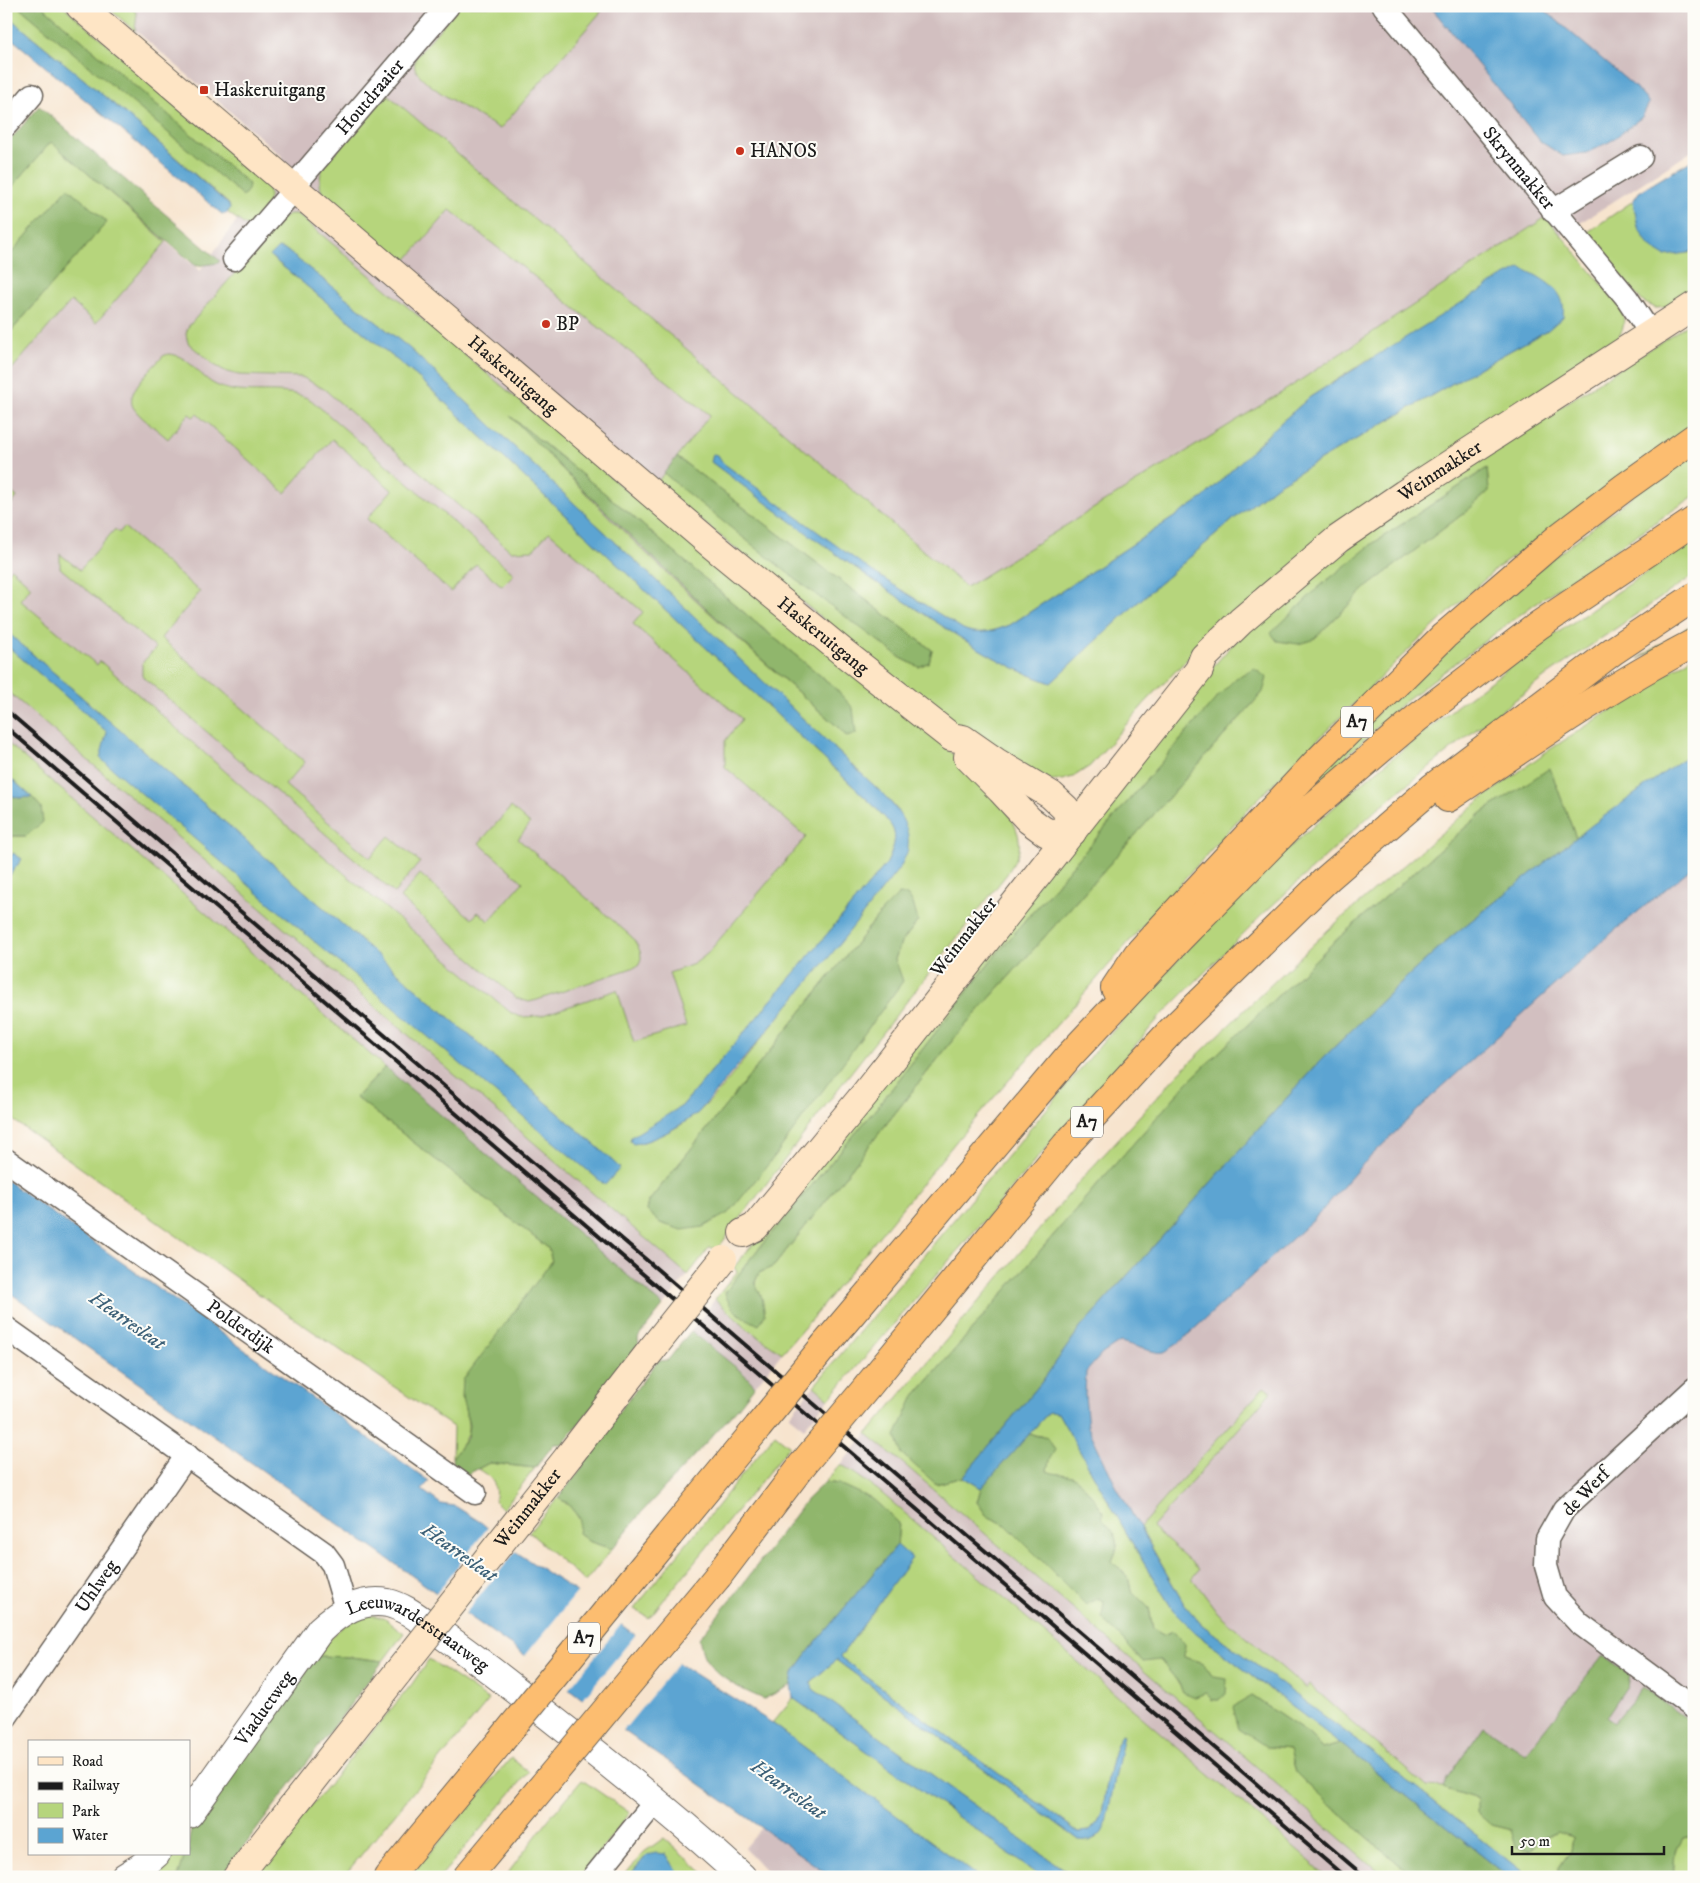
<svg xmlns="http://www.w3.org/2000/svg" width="1700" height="1883" font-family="'IM FELL DW Pica',serif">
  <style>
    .industrial { fill: #d2bfc0 }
    .green { fill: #b6d57c; stroke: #69784c; fill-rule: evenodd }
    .forest { fill: #90b66c; stroke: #566944 }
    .water { fill: #5ba4d2; stroke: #3c6077 }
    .pier { fill: #f7e4ce }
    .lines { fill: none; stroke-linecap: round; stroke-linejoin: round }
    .minor-casing { stroke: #69625a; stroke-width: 25 }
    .tertiary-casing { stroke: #69625a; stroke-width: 30 }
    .secondary-casing { stroke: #69625a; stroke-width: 30 }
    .motorway-casing { stroke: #69625a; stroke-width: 30 }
    .minor { stroke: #fff; stroke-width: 22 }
    .tertiary { stroke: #fff; stroke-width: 28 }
    .secondary { stroke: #fee5c5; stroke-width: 28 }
    .motorway { stroke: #fcbd6f; stroke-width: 28 }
    .rail { stroke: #1c1c1c; stroke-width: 4 }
    .secondary-bridge-casing { stroke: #69625a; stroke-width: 30; stroke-linecap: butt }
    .motorway-bridge-casing { stroke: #69625a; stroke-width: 30; stroke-linecap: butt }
    .secondary-bridge { stroke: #fee5c5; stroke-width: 28 }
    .motorway-bridge { stroke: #fcbd6f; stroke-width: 28 }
    .poi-dot { fill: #c8321e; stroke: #fdfcf7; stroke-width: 2 }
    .labels { text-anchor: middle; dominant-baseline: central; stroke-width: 4; stroke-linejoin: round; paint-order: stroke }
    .shield { fill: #fdfcf7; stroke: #605f5e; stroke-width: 1 }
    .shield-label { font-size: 18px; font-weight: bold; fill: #1c1c1c }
    .poi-label { font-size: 19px; fill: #1c1c1c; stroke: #fdfcf7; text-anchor: start }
    .street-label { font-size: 19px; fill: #1c1c1c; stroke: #fdfcf7 }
    .water-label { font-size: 20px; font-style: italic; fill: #3c6077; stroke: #fdfcf7 }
  </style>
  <rect width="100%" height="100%" fill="#fdfcf7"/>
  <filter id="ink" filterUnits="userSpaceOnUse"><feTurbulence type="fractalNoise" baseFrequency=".02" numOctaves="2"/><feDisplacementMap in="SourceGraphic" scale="10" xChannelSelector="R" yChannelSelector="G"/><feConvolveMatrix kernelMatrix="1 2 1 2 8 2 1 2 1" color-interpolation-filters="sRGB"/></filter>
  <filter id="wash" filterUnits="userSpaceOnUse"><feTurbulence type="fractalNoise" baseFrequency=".0096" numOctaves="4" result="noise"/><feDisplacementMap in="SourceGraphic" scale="20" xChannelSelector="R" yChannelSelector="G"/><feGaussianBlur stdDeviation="1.12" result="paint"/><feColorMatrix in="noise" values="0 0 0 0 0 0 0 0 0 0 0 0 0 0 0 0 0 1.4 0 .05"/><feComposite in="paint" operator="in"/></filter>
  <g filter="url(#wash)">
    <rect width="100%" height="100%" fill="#f7e4ce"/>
    <g class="industrial">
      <polygon points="107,6 1694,6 1694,150 1439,313 1281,393 967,588 883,840 624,1120 6,588 6,203 55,147 200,271 283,157"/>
      <polygon points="6,690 688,1275 663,1306 6,742"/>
      <polygon points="1694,826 1694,1877 1480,1877 1025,1518 1018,1435 1125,1308"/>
      <polygon points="715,1299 746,1328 782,1353 755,1386 743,1373 691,1331"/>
      <polygon points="814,1386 829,1399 804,1428 789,1416"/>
      <polygon points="867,1434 905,1465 1385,1877 1328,1877 878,1490 841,1464"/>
      <polygon points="770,1818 851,1877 772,1877 745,1848"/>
    </g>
    <g class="green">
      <path d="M6 6H18L249 184 42 6H63L249 165 246 168C252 173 263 180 267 186 276 201 256 218 249 228L227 212 230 209 229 204 127 115 6 15Z"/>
      <polygon points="106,6 129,6 137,13 135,31"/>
      <path d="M459 6H606L500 129C478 115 431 91 417 72 414 68 414 62 416 57Z"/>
      <path d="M386 93 966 587 1281 393 1546 217 1621 307C1627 323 1623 334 1611 346L1216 629 1144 704 1090 766 1073 777 1062 780H1051L969 737 656 484 664 473 901 658 919 667 929 662 932 650 677 457 710 415 450 210 402 265 326 201C319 189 318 179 323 167ZM1548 330 1479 368 1277 485 1235 518 1136 604 1051 683C1004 667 965 641 924 614 851 567 782 514 711 462L718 455 722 463 873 572 963 629C979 636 994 631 1010 625L1203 498 1278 425 1310 397 1369 359Z"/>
      <polygon points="51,141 166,242 96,323 71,301 6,376 6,337 107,222 68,189 6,259 6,194"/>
      <polygon points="1633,201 1638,227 1688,253 1694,250 1694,293 1669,307 1656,308 1645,303 1641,300 1585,234"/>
      <path d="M288 214H297L658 517 941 743C966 766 1025 813 1019 850 1017 859 1011 867 1007 874L838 1089 718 1248H709L688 1275 6 690V645L620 1169 602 1151 6 631V574L11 568 31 587 20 600 97 665 100 661 277 817 510 1012 521 1017 540 1016 617 990 634 1042 686 1026 669 973 694 964 707 954 806 837 725 767V741L742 719 633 624 643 612 549 532 533 550 511 551 324 389 302 377 239 375 227 372 214 365 188 343 186 334 188 327 280 221ZM278 248 286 250 408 347 883 794 897 809 908 849 901 866C855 924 808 982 761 1039 742 1062 719 1095 696 1114 680 1128 659 1136 639 1144L659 1121 682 1106 887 863C902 830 894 828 872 804L420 379 270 256ZM515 420 630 514 755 622 833 686 847 737 840 729C763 662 686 593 613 521 580 488 548 454 515 420ZM883 910 918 921 901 943 895 959 647 1211 649 1201Z"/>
      <path d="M1694 320V430L1496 569 1402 656 1245 812 1140 929 958 1139 815 1315 782 1353 746 1328 715 1299 737 1272 734 1267 781 1211 1162 725 1232 645 1301 584 1376 527ZM1487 468 1489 491 1468 510 1368 586 1313 640 1372 544ZM1236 678 1263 692 956 1036 774 1266 759 1273 755 1282 725 1293 750 1259 879 1105 995 956 1220 694Z"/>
      <path d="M168 354C188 354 199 377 216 385 245 399 282 384 311 400L514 574 502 586 476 564 451 592 367 519 392 490 332 439 285 493 197 414 193 417 189 414 168 439C157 429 144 421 135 410 121 394 153 368 163 356Z"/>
      <polygon points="1694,448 1694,496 1533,605 1405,701 1282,817 1431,654"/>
      <polygon points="6,488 17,497 9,507 6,504"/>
      <polygon points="124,527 200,592 161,638 305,762 285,785 370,858 389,836 420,862 394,893 142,676 142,663 156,648 60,568 60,554 80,570 115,529 119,533"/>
      <polygon points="1694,540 1694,575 1549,674 1464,739 1377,809 1262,915 1159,1018 829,1399 814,1386 1104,1041 1236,896 1353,790 1458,705 1547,640"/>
      <polygon points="1694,623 1694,632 1638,659"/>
      <path d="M1694 656V751L1576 838 1550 769 1483 812 1334 942 1188 1082 1101 1180 913 1398 936 1484 963 1477 981 1488 977 1502 987 1516 1006 1525 1086 1604 1099 1598 1104 1601C1132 1629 1165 1657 1183 1692L1213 1677 1203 1663 1184 1657 1163 1635 1153 1629 1149 1608 1131 1590 1128 1577 1112 1561C1122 1539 1117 1536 1102 1519L1104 1513 1083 1486 1072 1476 1055 1475 1047 1471 1049 1460 1041 1436 1029 1434 1049 1412 1058 1413 1142 1560 1173 1610 1195 1632 1341 1744 1322 1749 1310 1735 1252 1696 1267 1747 1290 1749 1296 1773 1322 1798 1414 1877H1385L905 1465 867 1434 1086 1174 1178 1074 1329 929 1479 801 1543 754Z"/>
      <path d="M6 742 385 1067 356 1097 548 1248 552 1261 526 1297 462 1397C470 1431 473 1430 452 1458L453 1427 283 1311 6 1115V880L22 859 13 853 6 862V836H26L41 807 6 774Z"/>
      <path d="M511 807 530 824 518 839 632 937C638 947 645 955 638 966L537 1000 529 1002 516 998 400 898 420 874 472 919 478 912 489 921 523 882 479 843Z"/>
      <polygon points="1264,1387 1271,1392 1152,1527 1199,1569 1192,1578 1218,1613 1307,1689 1310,1685 1426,1787 1443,1788 1477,1799 1491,1825 1511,1830 1530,1850 1545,1837 1558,1832 1573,1837 1571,1850 1558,1869 1558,1877 1529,1877 1363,1745 1201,1624 1184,1604 1140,1527"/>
      <polygon points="775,1434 790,1446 649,1618 634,1609"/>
      <path d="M489 1463 535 1468 503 1509 495 1501C497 1482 493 1479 478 1469Z"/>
      <path d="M841 1464 878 1490 1328 1877H1074L813 1689 811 1682 836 1660 1079 1840 1096 1838 1124 1735 1122 1734C1109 1757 1107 1787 1102 1813L1098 1822 1090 1831 1078 1832 840 1657 911 1559 897 1545 899 1523 839 1484 825 1482Z"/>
      <path d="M558 1498C576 1508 582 1523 588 1541L612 1549 585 1582 529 1532Z"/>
      <path d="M371 1615 384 1618 404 1633 383 1661 351 1657 317 1656C334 1634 341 1622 371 1615Z"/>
      <polygon points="429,1659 489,1700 343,1877 252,1877 412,1684"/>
      <polygon points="793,1698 1041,1877 979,1877 772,1723"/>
      <polygon points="511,1758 529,1772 440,1877 409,1877"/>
      <polygon points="582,1780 630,1813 579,1877 505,1877 548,1820"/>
      <polygon points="1694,1836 1694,1877 1674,1877 1676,1851 1683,1838"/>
      <polygon points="664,1838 708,1877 681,1877 666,1854 647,1855 628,1877 623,1877 644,1852"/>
      <polygon points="173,1854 185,1854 180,1874 178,1877 155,1877 163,1870"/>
    </g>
    <g class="forest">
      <polygon points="18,6 42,6 249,184 248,190 243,196"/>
      <polygon points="39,106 220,261 218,263 196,266 51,142 6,194 6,145"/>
      <polygon points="68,188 107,222 6,337 6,259"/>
      <path d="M510 416 630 514 755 622 833 686 853 708 856 734 847 737 840 729C725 629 617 525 510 416Z"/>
      <polygon points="677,457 932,650 929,662 919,667 901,658 803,585 682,489 664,473"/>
      <polygon points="1487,468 1489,491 1468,510 1368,586 1313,640 1298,644 1277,641 1271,633 1320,586 1372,544"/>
      <path d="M1254 668 1267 678 1263 692 956 1036 774 1266 759 1273 755 1282 762 1298 765 1315 759 1325C741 1316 731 1312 725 1293L750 1259 879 1105 995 956 1220 694 1236 678Z"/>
      <polygon points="1550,768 1576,838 1452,936 1396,987 1319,1062 1081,1327 1041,1383 963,1477 936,1484 902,1454 896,1436 913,1398 1101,1180 1188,1082 1334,942 1483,812"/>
      <polygon points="6,794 19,798 32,797 41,807 43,822 26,836 6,836"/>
      <polygon points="899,894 907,895 913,903 918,921 901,943 895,959 903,981 774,1157 730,1212 703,1227 682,1230 660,1223 647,1211 649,1201 883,910"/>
      <polygon points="385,1067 663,1306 638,1338 639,1348 563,1444 554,1444 535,1468 489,1463 466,1475 456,1470 452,1458 467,1438 469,1425 462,1397 463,1380 552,1261 548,1248 356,1097"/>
      <polygon points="691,1331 743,1373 755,1386 737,1409 641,1513 612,1549 588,1541 578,1533 580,1519 567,1503 558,1498 583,1467 582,1459 658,1361 668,1360"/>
      <path d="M1029 1434 1048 1438 1055 1450 1049 1460 1047 1471C1055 1475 1063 1473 1071 1476 1082 1479 1097 1503 1104 1513L1102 1519C1117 1536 1122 1539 1112 1561L1128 1577 1131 1590 1149 1608 1153 1629 1163 1635 1173 1631 1185 1645 1184 1657 1203 1663 1213 1677 1227 1679 1226 1693 1220 1700H1212L1206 1693 1195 1697 1183 1692 1178 1682 1160 1660 1143 1662 1102 1618 1104 1601 1099 1598 1086 1605 1006 1525 987 1516 977 1502 981 1488Z"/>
      <path d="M825 1482 839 1484 874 1500 899 1523 897 1545 815 1643 793 1673 791 1685 764 1699C744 1691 719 1679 707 1661 702 1655 701 1645 699 1638L737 1592 806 1500Z"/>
      <polygon points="1603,1655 1629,1674 1627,1686 1606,1717 1614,1723 1643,1687 1694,1724 1694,1836 1683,1838 1676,1851 1674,1877 1558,1877 1558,1869 1571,1850 1573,1837 1557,1832 1545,1837 1530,1850 1516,1847 1511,1830 1491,1825 1477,1813 1477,1799 1443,1788 1447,1779 1484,1726 1525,1754"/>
      <polygon points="317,1656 351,1657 383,1661 221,1877 178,1877 185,1854 189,1854 189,1840 191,1830"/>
      <polygon points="1252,1696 1310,1735 1322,1749 1341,1744 1509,1877 1414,1877 1322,1798 1296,1773 1290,1749 1267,1747 1239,1729 1233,1707"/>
    </g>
    <g class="water">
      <polygon points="1430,6 1540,6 1636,88 1649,103 1642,117 1611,141 1586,153 1563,156 1541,142"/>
      <polygon points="6,15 127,115 229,205 230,209 226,214 222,214 6,34"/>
      <polygon points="1694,159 1694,250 1688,253 1665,256 1649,246 1638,227 1633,201 1639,192"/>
      <path d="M278 248 286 250 408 347 883 794C897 809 911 826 908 847 908 853 903 860 901 866L826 961 698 1113C681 1125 654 1142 633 1144L630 1141 631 1137 682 1106 887 863C902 830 894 828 872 804L420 379 270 256Z"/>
      <path d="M1521 268C1536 275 1561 287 1563 305 1564 309 1563 314 1563 317L1548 330 1479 368 1277 485 1235 518 1136 604 1051 683C1004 667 965 641 924 614 851 567 781 514 711 462L713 454 718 455 723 463 873 572 963 629C979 636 994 631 1010 625L1203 498 1278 425 1310 397 1501 278Z"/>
      <polygon points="6,631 602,1151 620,1168 605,1185 322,948 100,758 107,732 6,645"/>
      <path d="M1694 751V866L1613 932 1432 1096 1360 1167 1319 1214 1179 1343C1174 1346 1169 1350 1164 1352 1157 1355 1131 1344 1120 1342L1102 1354 1086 1372 1085 1395 1088 1427 1115 1484 1184 1604 1201 1624 1363 1745 1529 1877H1509L1341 1744 1195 1632 1173 1610 1142 1560 1058 1413 1049 1412 981 1488 963 1477 1041 1383 1081 1327 1319 1062 1396 987 1452 936 1592 825Z"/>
      <polygon points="6,774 32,797 19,798 6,794"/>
      <polygon points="13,853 22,859 6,880 6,862"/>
      <polygon points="6,1180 429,1481 422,1490 441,1504 455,1506 482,1523 507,1546 584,1597 639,1638 772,1723 979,1877 832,1877 620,1728 533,1661 6,1290"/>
      <path d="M897 1545 912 1558 840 1657 1078 1832 1090 1831 1098 1822 1102 1813C1107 1787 1109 1757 1122 1734L1124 1735 1105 1828 1101 1834 1090 1841 1079 1840 836 1660 811 1682 813 1689 1074 1877H1041L793 1698 791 1685 793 1673 815 1643Z"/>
      <polygon points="656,1853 666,1854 681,1877 628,1877 647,1855"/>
    </g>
    <g class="pier">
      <polygon points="489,1526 517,1550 464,1615 435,1595"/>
      <polygon points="579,1590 623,1622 567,1691 524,1657"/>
      <polygon points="637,1633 680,1661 622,1732 581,1701"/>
    </g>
  </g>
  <g filter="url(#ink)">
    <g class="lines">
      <defs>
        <g id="minor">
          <path id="s1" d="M1384 6 1627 298 1651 334"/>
          <polyline points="6,125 32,95"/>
          <polyline points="1553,211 1641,157"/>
          <path id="s2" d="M234 259 285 200 293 187 448 6"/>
          <path id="s3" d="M6 1160 475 1493"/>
          <polyline points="6,1328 324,1553 333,1565 346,1609"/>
          <polyline points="1694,1389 1564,1509 1547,1539 1546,1566 1555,1597 1579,1623 1694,1708"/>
          <path id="s4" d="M6 1717 187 1455"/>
          <polyline points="594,1877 655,1802"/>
        </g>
        <g id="tertiary">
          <path id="s5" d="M189 1814 320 1630C339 1612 361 1598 388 1603 405 1607 419 1619 434 1629 462 1648 489 1669 516 1690 592 1751 671 1810 742 1877"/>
          <polyline points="125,1877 141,1867 156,1854"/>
        </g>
        <g id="secondary">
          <path id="s6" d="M80 6 711 544 844 653 951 737 963 739 996 762 1051 795 1066 809 1072 832"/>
          <polyline points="968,757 1001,790 1029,820 1047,833 1072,832"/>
          <path id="s7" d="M743 1233 755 1227 864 1095 1199 670 1204 657 1241 621 1338 539 1404 494 1694 306"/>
          <polyline points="569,1456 652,1349"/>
          <polyline points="237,1877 398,1672"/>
        </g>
        <g id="motorway">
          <path d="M1448 798C1528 744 1608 688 1694 643"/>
          <polyline points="1115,988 1137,955 1183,905 1314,765 1444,636 1558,538 1625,487 1694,438"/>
          <polyline points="825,1345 1069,1056 1180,938 1288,828 1417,718 1539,625 1694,521"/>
          <polyline points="868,1386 1066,1145 1171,1031 1328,878 1432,788 1613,651 1694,597"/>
          <polyline points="669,1535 758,1427"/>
          <polyline points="718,1576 803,1464"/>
          <polyline points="388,1877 500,1742"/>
          <polyline points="467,1877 547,1781"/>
        </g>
      </defs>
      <use href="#minor" class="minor-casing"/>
      <use href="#tertiary" class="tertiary-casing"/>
      <use href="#secondary" class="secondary-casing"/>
      <use href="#motorway" class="motorway-casing"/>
      <use href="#minor" class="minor"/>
      <use href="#tertiary" class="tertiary"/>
      <use href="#secondary" class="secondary"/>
      <use href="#motorway" class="motorway"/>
      <g class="rail">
        <polyline points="6,710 1365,1877"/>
        <polyline points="6,727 1345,1877"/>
      </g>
      <defs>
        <g id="secondary-bridge">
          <polyline points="652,1349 723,1260"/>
          <path id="s8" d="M398 1672 569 1456"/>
        </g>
        <g id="motorway-bridge">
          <polyline points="758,1427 825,1345"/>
          <polyline points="803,1464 868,1386"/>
          <polyline points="500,1742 669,1535"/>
          <polyline points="547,1781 718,1576"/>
        </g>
      </defs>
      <use href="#secondary-bridge" class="secondary-bridge-casing"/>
      <use href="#motorway-bridge" class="motorway-bridge-casing"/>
      <use href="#secondary-bridge" class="secondary-bridge"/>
      <use href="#motorway-bridge" class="motorway-bridge"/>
    </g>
  </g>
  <g class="poi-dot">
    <rect x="199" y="85" width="10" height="10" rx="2.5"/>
    <circle cx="740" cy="151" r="5"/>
    <circle cx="546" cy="324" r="5"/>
  </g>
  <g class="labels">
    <g class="shield">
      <rect x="1341" y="706.5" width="32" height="31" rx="4"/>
      <rect x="1071" y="1106.5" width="32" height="31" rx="4"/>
      <rect x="568" y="1622.5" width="32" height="31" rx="4"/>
    </g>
    <g class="shield-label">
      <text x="1357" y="722">A7</text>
      <text x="1087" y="1122">A7</text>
      <text x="584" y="1638">A7</text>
    </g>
    <g class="poi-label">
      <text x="214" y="90">Haskeruitgang</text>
      <text x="750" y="151">HANOS</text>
      <text x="556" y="324">BP</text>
    </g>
    <g class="street-label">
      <text stroke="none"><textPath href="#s2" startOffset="212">Houtdraaier</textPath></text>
      <text stroke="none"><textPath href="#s1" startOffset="211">Skrynmakker</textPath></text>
      <text stroke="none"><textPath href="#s6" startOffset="569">Haskeruitgang</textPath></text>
      <text stroke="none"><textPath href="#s7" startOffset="1041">Weinmakker</textPath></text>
      <text stroke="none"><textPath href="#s6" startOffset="974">Haskeruitgang</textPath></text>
      <text transform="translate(964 937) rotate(-52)">Weinmakker</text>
      <text stroke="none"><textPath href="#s3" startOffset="288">Polderdijk</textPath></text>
      <text transform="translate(1586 1492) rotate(-46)">de Werf</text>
      <text stroke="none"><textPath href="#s8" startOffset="209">Weinmakker</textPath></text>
      <text stroke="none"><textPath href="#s4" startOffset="159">Uhlweg</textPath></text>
      <text stroke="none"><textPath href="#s5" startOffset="340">Leeuwarderstraatweg</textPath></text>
      <text stroke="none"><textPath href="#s5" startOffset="130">Viaductweg</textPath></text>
    </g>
    <g class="water-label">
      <text transform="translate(127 1321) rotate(35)">Hearresleat</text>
      <text transform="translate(459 1553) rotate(35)">Hearresleat</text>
      <text transform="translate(788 1790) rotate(36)">Hearresleat</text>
    </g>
  </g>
  <rect width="1700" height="1883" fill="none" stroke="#fdfcf7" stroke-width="25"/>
  <rect x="28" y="1740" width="162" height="115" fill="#fdfcf7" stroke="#a3a29f"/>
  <rect x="38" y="1757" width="25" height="8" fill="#fee5c5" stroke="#a3a29f"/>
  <text x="72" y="1766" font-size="15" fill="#1c1c1c">Road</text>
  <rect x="38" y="1782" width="25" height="8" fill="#1c1c1c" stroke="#a3a29f"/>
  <text x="72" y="1790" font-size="15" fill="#1c1c1c">Railway</text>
  <rect x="38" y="1803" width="25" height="15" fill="#b6d57c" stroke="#a3a29f"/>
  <text x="72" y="1816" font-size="15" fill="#1c1c1c">Park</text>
  <rect x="38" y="1828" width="25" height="15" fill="#5ba4d2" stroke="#a3a29f"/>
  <text x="72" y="1840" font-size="15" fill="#1c1c1c">Water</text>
  <path d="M1512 1846v8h152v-8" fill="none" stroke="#1c1c1c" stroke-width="2.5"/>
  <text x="1520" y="1846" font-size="15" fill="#1c1c1c" stroke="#fdfcf7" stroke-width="4" paint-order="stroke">50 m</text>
</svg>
